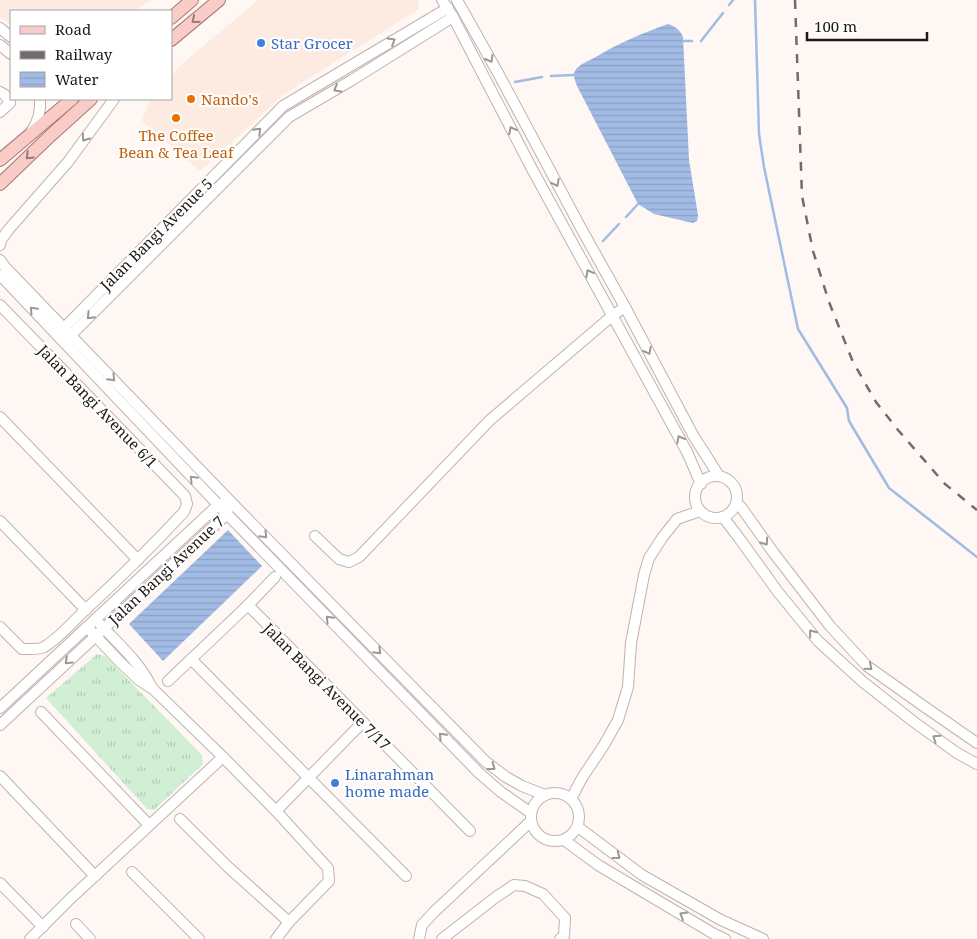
<svg xmlns="http://www.w3.org/2000/svg" width="977" height="939" font-family="'Noto Serif',serif">
  <style>
    .commercial { fill: #fdeae1 }
    .grass { fill: url(#grass-tufts) }
    .water { fill: url(#water-rules) }
    .lines { fill: none; stroke-linecap: round; stroke-linejoin: round }
    .stream { stroke: #a1bbe4; stroke-width: 2.5 }
    .minor-casing { stroke: #bfb3ad; stroke-width: 12 }
    .major-casing { stroke: #ab7773; stroke-width: 14 }
    .minor { stroke: #fff; stroke-width: 10 }
    .major { stroke: #faccc8; stroke-width: 12 }
    .rail { stroke: #716c69; stroke-width: 2.5; stroke-dasharray: 9 9; stroke-linecap: butt }
    .oneway { stroke: #977b78 }
    .oneway2 { stroke: #999897 }
    .shop-dot { fill: #3f7fe0; stroke: #fff; stroke-width: 2 }
    .food-dot { fill: #e8710a; stroke: #fff; stroke-width: 2 }
    .labels { text-anchor: middle; dominant-baseline: central; stroke-width: 4.5; stroke-linejoin: round; paint-order: stroke }
    .shop-label { font-size: 15px; fill: #366cbe; stroke: #fff; text-anchor: start }
    .food-label { font-size: 15px; fill: #c56008; stroke: #fff; text-anchor: start }
    .street-label { font-size: 15px; fill: #1d1917; stroke: #fff }
  </style>
  <defs>
    <pattern id="grass-tufts" width="24" height="20" patternUnits="userSpaceOnUse" patternTransform="scale(1.25)"><rect width="24" height="20" fill="#d1efd5"/><path d="M3 7l-1-3M5 7V3M7 7l1-3M15 17l-1-3M17 17v-4M19 17l1-3" fill="none" stroke="#b3ccb6"/></pattern>
    <pattern id="water-rules" width="6" height="5" patternUnits="userSpaceOnUse" patternTransform="scale(1.25)"><rect width="6" height="5" fill="#a1bbe4"/><path d="M0 2.5h6" fill="none" stroke="#8aa0c3"/></pattern>
  </defs>
  <rect width="100%" height="100%" fill="#fef7f3"/>
  <g class="commercial">
    <polygon points="0,0 150,0 135,11 11,11 11,27 9,23 0,17"/>
    <polygon points="258,0 418,0 419,9 284,94 200,171 142,121 148,104 152,99 171,99 171,77 182,64"/>
  </g>
  <polygon class="grass" points="97,654 105,656 202,755 203,764 154,810 147,809 46,698"/>
  <g class="water">
    <path d="M668 24C675 26 680 30 683 37L689 160 698 215 697 221 693 223 654 214 638 204 577 86C576 82 572 75 575 71 578 65 588 61 594 58 617 44 642 33 668 24Z"/>
    <polygon points="228,530 262,566 163,661 129,624"/>
  </g>
  <g class="lines">
    <g class="stream">
      <polyline points="755,0 759,134 764,167 798,329 847,408 849,421 889,488 977,557"/>
      <polyline points="729,5 733,0"/>
      <polyline points="683,41 692,41"/>
      <polyline points="701,41 723,13"/>
      <polyline points="551,76 574,75"/>
      <polyline points="515,82 542,77"/>
      <polyline points="626,217 638,204"/>
      <polyline points="603,241 619,224"/>
    </g>
    <defs>
      <g id="minor">
        <polyline points="442,0 453,17 532,169 687,452 701,484"/>
        <polyline points="457,0 498,73 582,230 625,307 693,435 719,476"/>
        <polyline points="0,28 11,37"/>
        <polyline points="0,45 11,54"/>
        <polyline points="0,92 5,95 10,103 0,112"/>
        <path d="M31 132C38 122 41 111 40 99"/>
        <polyline points="0,245 1,240 9,229 68,162 114,99"/>
        <polyline points="0,260 5,267 230,501 485,761 506,777 522,786 545,795"/>
        <polyline points="0,275 227,514 479,773 501,792 531,813"/>
        <path d="M0 305 185 496 187 504 184 512C152 546 119 579 84 611 73 622 58 639 44 647 38 650 29 649 22 649L0 627"/>
        <polyline points="60,332 283,106 448,8"/>
        <polyline points="67,339 289,117 352,80 453,17"/>
        <polyline points="0,417 138,560"/>
        <circle cx="716" cy="497" r="21"/>
        <polyline points="736,503 741,507 773,552 830,626 867,666 922,705 977,743"/>
        <polyline points="723,517 739,538 778,592 818,641 863,682 914,722 957,753 977,764"/>
        <polyline points="0,521 86,610"/>
        <polyline points="315,536 339,559 349,562 359,557 490,420 612,316 625,307"/>
        <polyline points="248,605 470,831"/>
        <path d="M100 624C120 646 139 661 152 688"/>
        <polyline points="87,627 119,661 139,680 153,689 223,757 276,811 328,868 329,881 289,922 276,939"/>
        <polyline points="191,659 406,876"/>
        <polyline points="168,681 248,605 275,577"/>
        <polyline points="0,708 218,505 224,503"/>
        <polyline points="41,712 149,825"/>
        <polyline points="0,725 227,514 228,507"/>
        <polyline points="0,776 95,876"/>
        <circle cx="555" cy="817" r="24"/>
        <polyline points="571,799 582,778 604,745 618,720 628,687 631,643 644,575 649,558 662,538 677,519 700,511"/>
        <polyline points="276,811 363,722"/>
        <polyline points="180,819 227,866 289,922"/>
        <polyline points="578,827 642,875 721,920 763,939"/>
        <polyline points="564,840 598,865 714,934 725,939"/>
        <polyline points="132,872 199,939"/>
        <polyline points="0,883 43,927"/>
        <polyline points="76,924 90,939"/>
        <polyline points="30,939 70,899 223,757"/>
        <polyline points="419,939 422,925 434,912 531,821"/>
        <polyline points="442,939 496,897 514,885 525,886 543,894 565,918 564,936 560,939"/>
      </g>
      <g id="major">
        <polyline points="171,18 192,0"/>
        <polyline points="171,40 219,0"/>
        <polyline points="0,160 72,99"/>
        <polyline points="0,184 50,136 91,99"/>
      </g>
    </defs>
    <use href="#minor" class="minor-casing"/>
    <use href="#major" class="major-casing"/>
    <use href="#minor" class="minor"/>
    <use href="#major" class="major"/>
    <polyline class="rail" points="795,0 802,196 813,251 829,302 853,362 876,402 898,430 945,484 977,510"/>
  </g>
  <defs><path id="oneway-chevron" d="M-2-3.5L2.5 0L-2 3.5" fill="none" stroke-width="1.6" stroke-linecap="round" stroke-linejoin="round" transform="scale(1.25)"/></defs>
  <g class="oneway">
    <use href="#oneway-chevron" transform="translate(195 20) rotate(140)"/>
    <use href="#oneway-chevron" transform="translate(29 156) rotate(136)"/>
  </g>
  <g class="oneway2">
    <use href="#oneway-chevron" transform="translate(392 41) rotate(-31)"/>
    <use href="#oneway-chevron" transform="translate(490 59) rotate(60)"/>
    <use href="#oneway-chevron" transform="translate(337 89) rotate(149)"/>
    <use href="#oneway-chevron" transform="translate(512 130) rotate(-118)"/>
    <use href="#oneway-chevron" transform="translate(258 131) rotate(-45)"/>
    <use href="#oneway-chevron" transform="translate(85 138) rotate(126)"/>
    <use href="#oneway-chevron" transform="translate(556 183) rotate(62)"/>
    <use href="#oneway-chevron" transform="translate(589 273) rotate(-119)"/>
    <use href="#oneway-chevron" transform="translate(33 310) rotate(-133)"/>
    <use href="#oneway-chevron" transform="translate(90 316) rotate(135)"/>
    <use href="#oneway-chevron" transform="translate(648 351) rotate(62)"/>
    <use href="#oneway-chevron" transform="translate(112 378) rotate(46)"/>
    <use href="#oneway-chevron" transform="translate(680 439) rotate(-119)"/>
    <use href="#oneway-chevron" transform="translate(193 479) rotate(-134)"/>
    <use href="#oneway-chevron" transform="translate(264 535) rotate(46)"/>
    <use href="#oneway-chevron" transform="translate(765 542) rotate(55)"/>
    <use href="#oneway-chevron" transform="translate(329 619) rotate(-134)"/>
    <use href="#oneway-chevron" transform="translate(812 633) rotate(-129)"/>
    <use href="#oneway-chevron" transform="translate(378 651) rotate(46)"/>
    <use href="#oneway-chevron" transform="translate(68 661) rotate(137)"/>
    <use href="#oneway-chevron" transform="translate(869 667) rotate(40)"/>
    <use href="#oneway-chevron" transform="translate(442 736) rotate(-134)"/>
    <use href="#oneway-chevron" transform="translate(936 738) rotate(-145)"/>
    <use href="#oneway-chevron" transform="translate(492 767) rotate(37)"/>
    <use href="#oneway-chevron" transform="translate(617 856) rotate(37)"/>
    <use href="#oneway-chevron" transform="translate(683 915) rotate(-149)"/>
  </g>
  <g class="shop-dot">
    <circle cx="261" cy="43" r="5"/>
    <circle cx="335" cy="783" r="5"/>
  </g>
  <g class="food-dot">
    <circle cx="191" cy="99" r="5"/>
    <circle cx="176" cy="118" r="5"/>
  </g>
  <g class="labels">
    <g class="shop-label">
      <text x="271" y="43">Star Grocer</text>
      <text x="345" y="774">Linarahman<tspan x="345" dy="17">home made</tspan></text>
    </g>
    <g class="food-label">
      <text x="201" y="99">Nando's</text>
      <text x="176" y="135" text-anchor="middle">The Coffee<tspan x="176" dy="17">Bean &amp; Tea Leaf</tspan></text>
    </g>
    <g class="street-label">
      <text transform="translate(156 234) rotate(-45)">Jalan Bangi Avenue 5</text>
      <text transform="translate(98 406) rotate(46)">Jalan Bangi Avenue 6/1</text>
      <text transform="translate(166 570) rotate(-43)">Jalan Bangi Avenue 7</text>
      <text transform="translate(327 686) rotate(45)">Jalan Bangi Avenue 7/17</text>
    </g>
  </g>
  <rect x="10" y="10" width="162" height="90" fill="#ffffff" stroke="#a5a3a2"/>
  <rect x="20" y="26" width="25" height="8" fill="#faccc8" stroke="#a5a3a2"/>
  <text x="55" y="35" font-size="15" fill="#1d1917">Road</text>
  <rect x="20" y="51" width="25" height="8" fill="#716c69" stroke="#a5a3a2"/>
  <text x="55" y="60" font-size="15" fill="#1d1917">Railway</text>
  <rect x="20" y="72" width="25" height="15" fill="url(#water-rules)" stroke="#a5a3a2"/>
  <text x="55" y="85" font-size="15" fill="#1d1917">Water</text>
  <path d="M807 32v8h120v-8" fill="none" stroke="#1d1917" stroke-width="2.5"/>
  <text x="814" y="32" font-size="15" fill="#1d1917" stroke="#ffffff" stroke-width="4" paint-order="stroke">100 m</text>
</svg>
